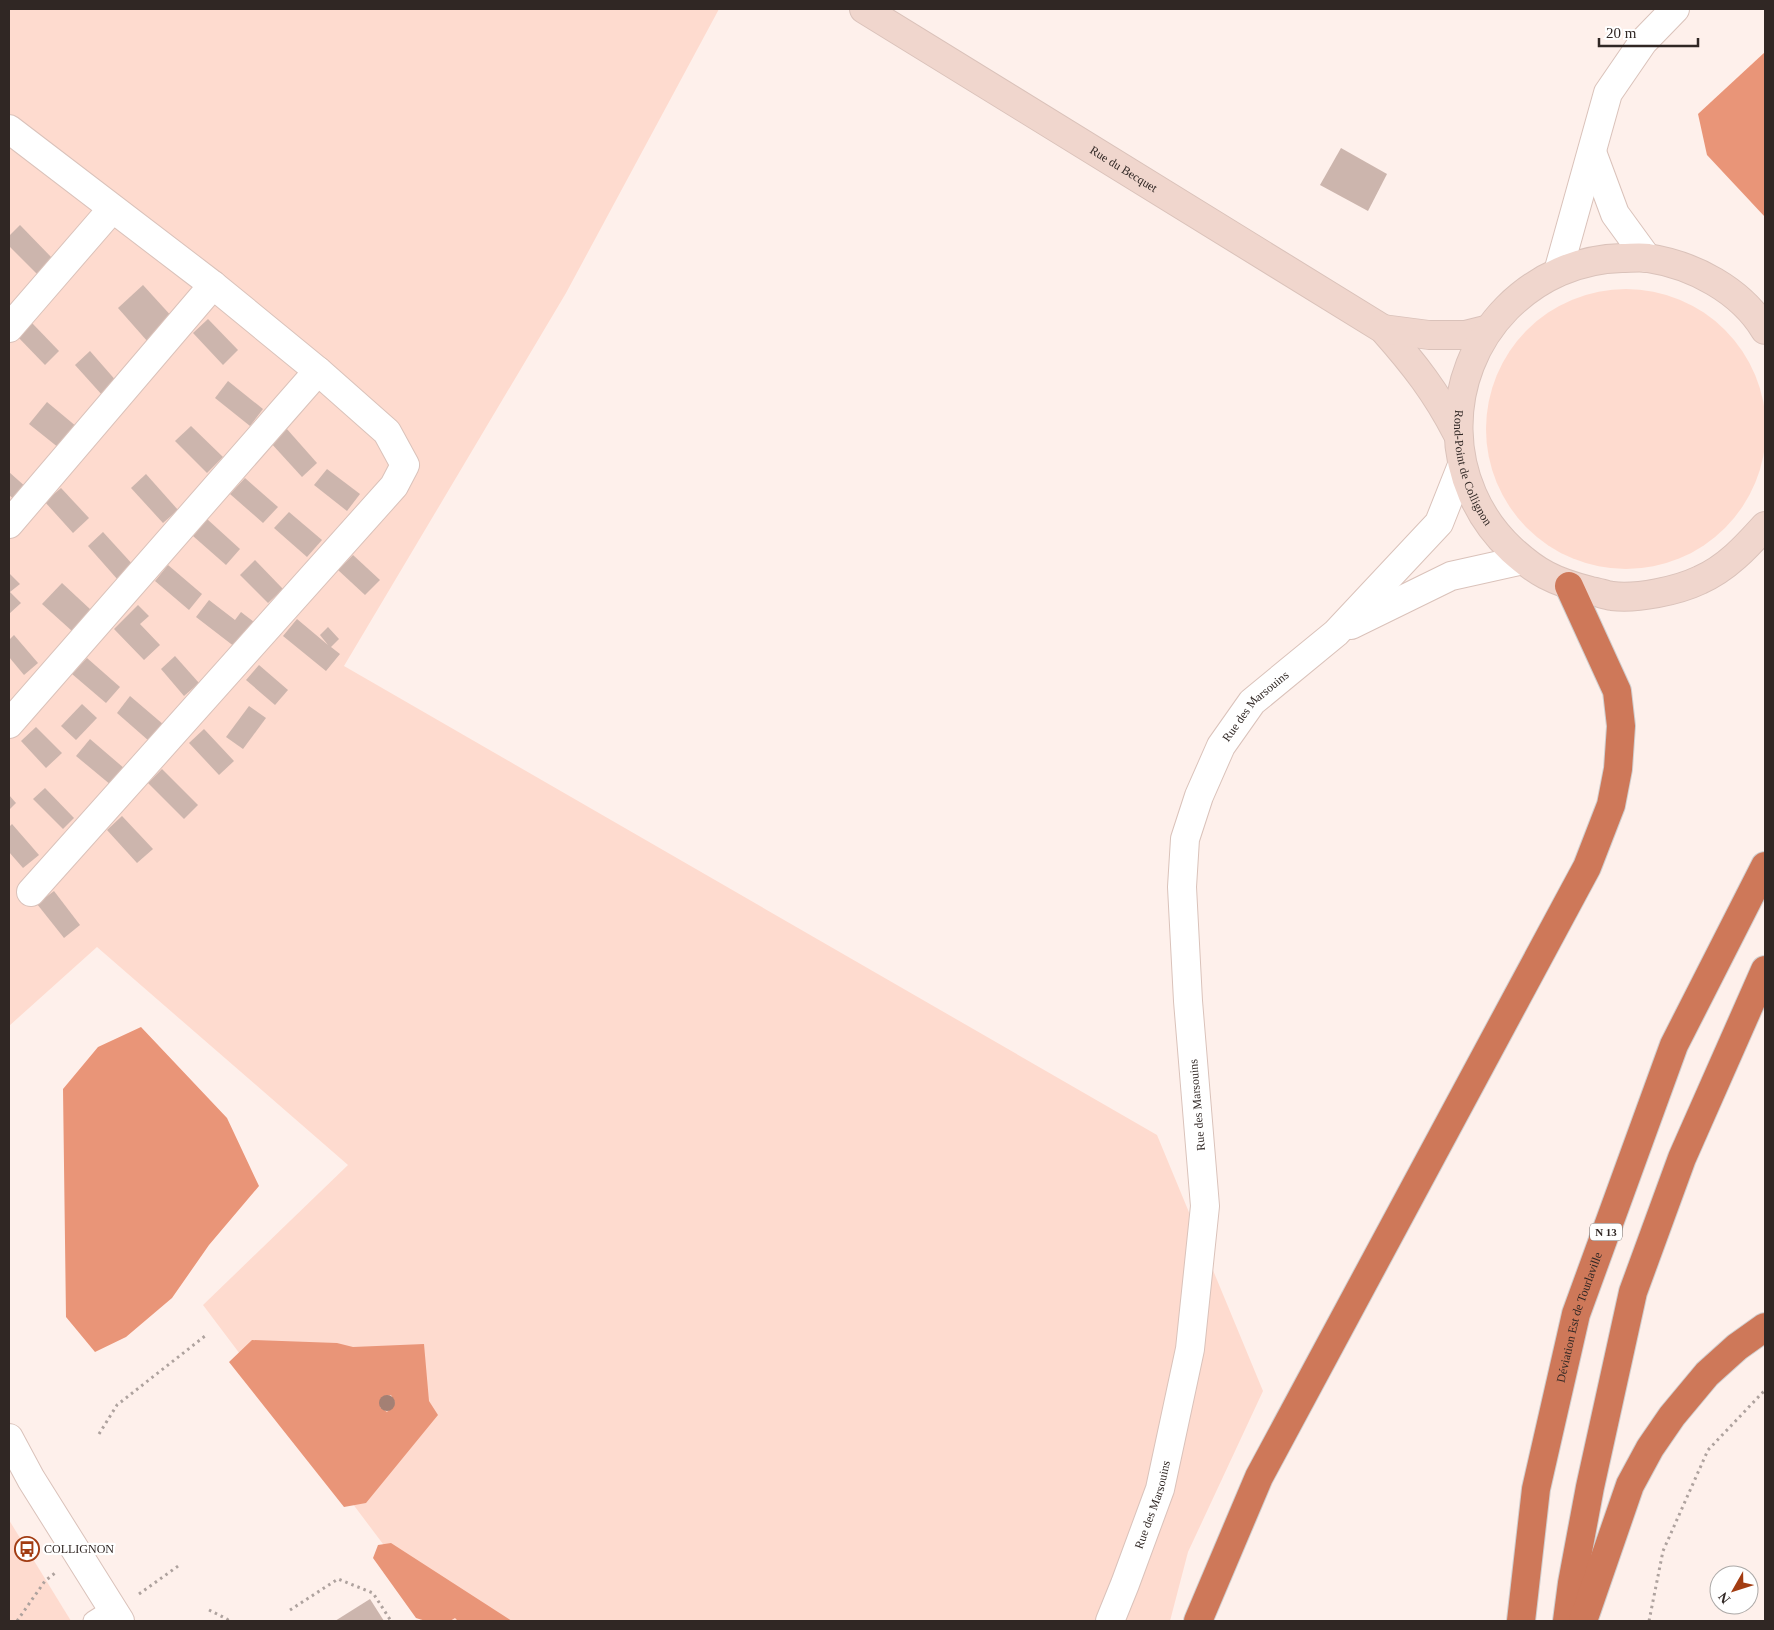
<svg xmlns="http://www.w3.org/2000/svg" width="1774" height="1630" font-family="'Times New Roman',serif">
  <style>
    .green { fill: #fedbcf }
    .water { fill: #e99578; fill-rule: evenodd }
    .building { fill: #ccb5ad }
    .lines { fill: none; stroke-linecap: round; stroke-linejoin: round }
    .lane-casing { stroke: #dac2ba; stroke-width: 21 }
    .street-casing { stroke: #dac2ba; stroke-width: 30 }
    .secondary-casing { stroke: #dac2ba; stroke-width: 30 }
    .highway-casing { stroke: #d1cfcf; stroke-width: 30 }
    .path { stroke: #aea29e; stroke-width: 3; stroke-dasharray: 2.5 4; stroke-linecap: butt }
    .lane { stroke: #fff; stroke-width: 19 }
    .street { stroke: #fff; stroke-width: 28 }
    .secondary { stroke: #f0d6cd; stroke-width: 28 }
    .highway { stroke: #ce7859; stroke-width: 28 }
    .tree { fill: #a48074 }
    .labels { text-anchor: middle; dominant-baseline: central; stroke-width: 4.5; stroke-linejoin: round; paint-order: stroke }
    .shield { fill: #fff; stroke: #6e6866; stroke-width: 1 }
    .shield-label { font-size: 11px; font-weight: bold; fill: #302724 }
    .street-label { font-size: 12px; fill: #302724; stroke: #fff }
    .poi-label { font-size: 12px; fill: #302724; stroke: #fff; text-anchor: start }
  </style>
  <rect width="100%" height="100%" fill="#fef0eb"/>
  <g class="green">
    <polygon points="9,9 719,9 566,293 344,666 1157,1135 1263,1391 1188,1552 1170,1621 441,1621 203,1305 348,1165 97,947 9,1026"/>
    <circle cx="1626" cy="429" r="140"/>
    <polygon points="9,1520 71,1621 9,1621"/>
  </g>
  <g class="water">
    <polygon points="1765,52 1765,217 1707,155 1698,114"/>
    <polygon points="141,1027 227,1118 259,1186 209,1245 172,1298 126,1337 95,1352 66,1317 63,1089 98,1047"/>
    <path d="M252 1340 337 1343 353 1347 424 1344 429 1401 438 1415 366 1503 344 1507 229 1362ZM391 1395 395 1403 387 1412 380 1407 383 1397Z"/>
    <path d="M391 1543 512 1621H458L455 1618C446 1625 426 1622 416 1618L373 1558 378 1545Z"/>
  </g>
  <g class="building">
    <polygon points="1341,148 1387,174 1368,211 1320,185"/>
    <polygon points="20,225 53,259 37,274 9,246 9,236"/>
    <polygon points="143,285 174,319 148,342 118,308"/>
    <polygon points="208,319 238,350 223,365 193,333"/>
    <polygon points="32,323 59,351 45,365 17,336"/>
    <polygon points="90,351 118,383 103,396 75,365"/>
    <polygon points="228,381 263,409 250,426 215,398"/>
    <polygon points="47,402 77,427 59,448 29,424"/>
    <polygon points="191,426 223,457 207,473 175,441"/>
    <polygon points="286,428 317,463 302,477 270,442"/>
    <polygon points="327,469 360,494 347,511 314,485"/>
    <polygon points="9,472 27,488 16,501 9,495"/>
    <polygon points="146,474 178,510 163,523 131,488"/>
    <polygon points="245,478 278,507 263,523 230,494"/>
    <polygon points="61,488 89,518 73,533 45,502"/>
    <polygon points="289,512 322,540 307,557 274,528"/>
    <polygon points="207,519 240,549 226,565 193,536"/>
    <polygon points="103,532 134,566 118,580 88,546"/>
    <polygon points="353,555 380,580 365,595 338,570"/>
    <polygon points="255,560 283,589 268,603 240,575"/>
    <polygon points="168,565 202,594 189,610 155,581"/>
    <polygon points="9,573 20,584 10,592 21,603 9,614"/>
    <polygon points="62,583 91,610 72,631 42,604"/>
    <polygon points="209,600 235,620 241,612 254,622 235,647 196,617"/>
    <polygon points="138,605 149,616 140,624 160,645 144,660 114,629"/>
    <polygon points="297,619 328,645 320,635 328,627 339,639 331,647 340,654 326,671 283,636"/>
    <polygon points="14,635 38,663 24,675 9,657 9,640"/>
    <polygon points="175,656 199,683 184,696 161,669"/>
    <polygon points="87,658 120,687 106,703 72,674"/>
    <polygon points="259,665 288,690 275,705 246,680"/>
    <polygon points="130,696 164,725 149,741 117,713"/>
    <polygon points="82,704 97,718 76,740 61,726"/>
    <polygon points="249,706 266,718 243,749 226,737"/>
    <polygon points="36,727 62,753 46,768 21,741"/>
    <polygon points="204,729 234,761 219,775 189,743"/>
    <polygon points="90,739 125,769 111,785 76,756"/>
    <polygon points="162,769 198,805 184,819 148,783"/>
    <polygon points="45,788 74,818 63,829 33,799"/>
    <polygon points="9,795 16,803 9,810"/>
    <polygon points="122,816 153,849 137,863 107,830"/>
    <polygon points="12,824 39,855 23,868 9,852 9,827"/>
    <polygon points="54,891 80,925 64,938 37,904"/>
    <polygon points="370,1599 384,1621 335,1621"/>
  </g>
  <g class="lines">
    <defs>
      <polyline id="lane" points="93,1621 112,1609"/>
      <g id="street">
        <polyline points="9,129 213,285 318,371 387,432 405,465 394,486 31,892"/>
        <polyline points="1592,152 1615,214 1647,258"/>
        <polyline points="1558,272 1608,93 1643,42 1675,9"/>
        <polyline points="9,328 112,209"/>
        <polyline points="9,524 213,285"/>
        <polyline points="1351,625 1451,576 1523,560"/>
        <polyline points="9,724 318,371"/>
        <polyline points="9,1438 31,1479 120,1621"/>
        <path id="s1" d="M1110 1621 1125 1584 1160 1489 1190 1349 1205 1206 1188 1001 1182 887 1185 839 1199 796 1221 746 1252 702 1336 633 1439 523 1462 465"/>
      </g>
      <g id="secondary">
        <path id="s2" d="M864 9 1383 329C1414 364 1436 392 1457 433"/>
        <polyline points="1383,329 1429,335 1465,335 1489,329"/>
        <path id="s3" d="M1765 330C1741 290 1693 265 1648 258 1640 257 1630 258 1622 258 1578 259 1538 277 1507 308 1441 375 1442 485 1512 550 1522 559 1534 569 1546 575 1561 583 1575 587 1591 591 1598 592 1605 595 1612 596 1637 599 1677 591 1700 580 1727 568 1746 547 1765 526"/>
      </g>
      <g id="highway">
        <polyline points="1198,1621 1259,1477 1587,867 1611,805 1618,769 1621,726 1617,691 1569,586"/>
        <path id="s4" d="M1521 1621 1536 1489 1576 1314 1674 1045 1765 866"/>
        <polyline points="1567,1621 1572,1583 1590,1487 1633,1292 1682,1158 1765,970"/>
        <polyline points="1583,1621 1630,1485 1650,1448 1672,1416 1707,1374 1737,1347 1765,1327"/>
      </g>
    </defs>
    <use href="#lane" class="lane-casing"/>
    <use href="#street" class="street-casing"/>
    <use href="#secondary" class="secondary-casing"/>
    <use href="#highway" class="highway-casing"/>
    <g class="path">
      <polyline points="99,1434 117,1405 205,1336"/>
      <polyline points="139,1594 181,1564"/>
      <polyline points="209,1610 227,1619 229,1621"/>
      <polyline points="290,1610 338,1579 373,1593 391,1621"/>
      <polyline points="17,1621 45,1581 55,1573"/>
      <polyline points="1649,1621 1663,1551 1708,1450 1765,1390"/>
    </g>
    <use href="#lane" class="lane"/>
    <use href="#street" class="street"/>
    <use href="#secondary" class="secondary"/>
    <use href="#highway" class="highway"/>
  </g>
  <circle class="tree" cx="387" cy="1403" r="8"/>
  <defs>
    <symbol id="bus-ring" viewBox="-11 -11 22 22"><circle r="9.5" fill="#fff" stroke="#a23c12" stroke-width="1.5"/><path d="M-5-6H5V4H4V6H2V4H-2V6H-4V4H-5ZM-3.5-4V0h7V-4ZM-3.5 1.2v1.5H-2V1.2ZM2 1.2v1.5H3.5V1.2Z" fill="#a23c12"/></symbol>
  </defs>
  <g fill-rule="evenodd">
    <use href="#bus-ring" x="13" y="1535" width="28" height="28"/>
  </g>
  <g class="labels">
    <rect class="shield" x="1590" y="1223.5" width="32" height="17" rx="4"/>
    <g class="shield-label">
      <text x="1606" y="1232">N 13</text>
    </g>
    <g class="street-label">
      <text stroke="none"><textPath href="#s2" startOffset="305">Rue du Becquet</textPath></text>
      <text stroke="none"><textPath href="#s3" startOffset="471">Rond-Point de Collignon</textPath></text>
      <text stroke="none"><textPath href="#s1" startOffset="949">Rue des Marsouins</textPath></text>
      <text transform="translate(1197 1105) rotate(-95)">Rue des Marsouins</text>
      <text stroke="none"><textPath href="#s4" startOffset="310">Déviation Est de Tourlaville</textPath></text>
      <text stroke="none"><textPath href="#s1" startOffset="124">Rue des Marsouins</textPath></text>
    </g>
    <g class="poi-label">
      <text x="44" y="1549">COLLIGNON</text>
    </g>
  </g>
  <rect width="1774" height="1630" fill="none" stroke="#302724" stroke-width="20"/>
  <g transform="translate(1734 1590) rotate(231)"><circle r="24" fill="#ffffff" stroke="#aca9a7"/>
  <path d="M0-4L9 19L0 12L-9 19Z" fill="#a23c12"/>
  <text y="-8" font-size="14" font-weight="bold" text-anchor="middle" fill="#302724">N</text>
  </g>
  <path d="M1599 38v8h99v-8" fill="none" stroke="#302724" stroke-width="2.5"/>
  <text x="1606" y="38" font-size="15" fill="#302724" stroke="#ffffff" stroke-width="4" paint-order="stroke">20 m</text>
</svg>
